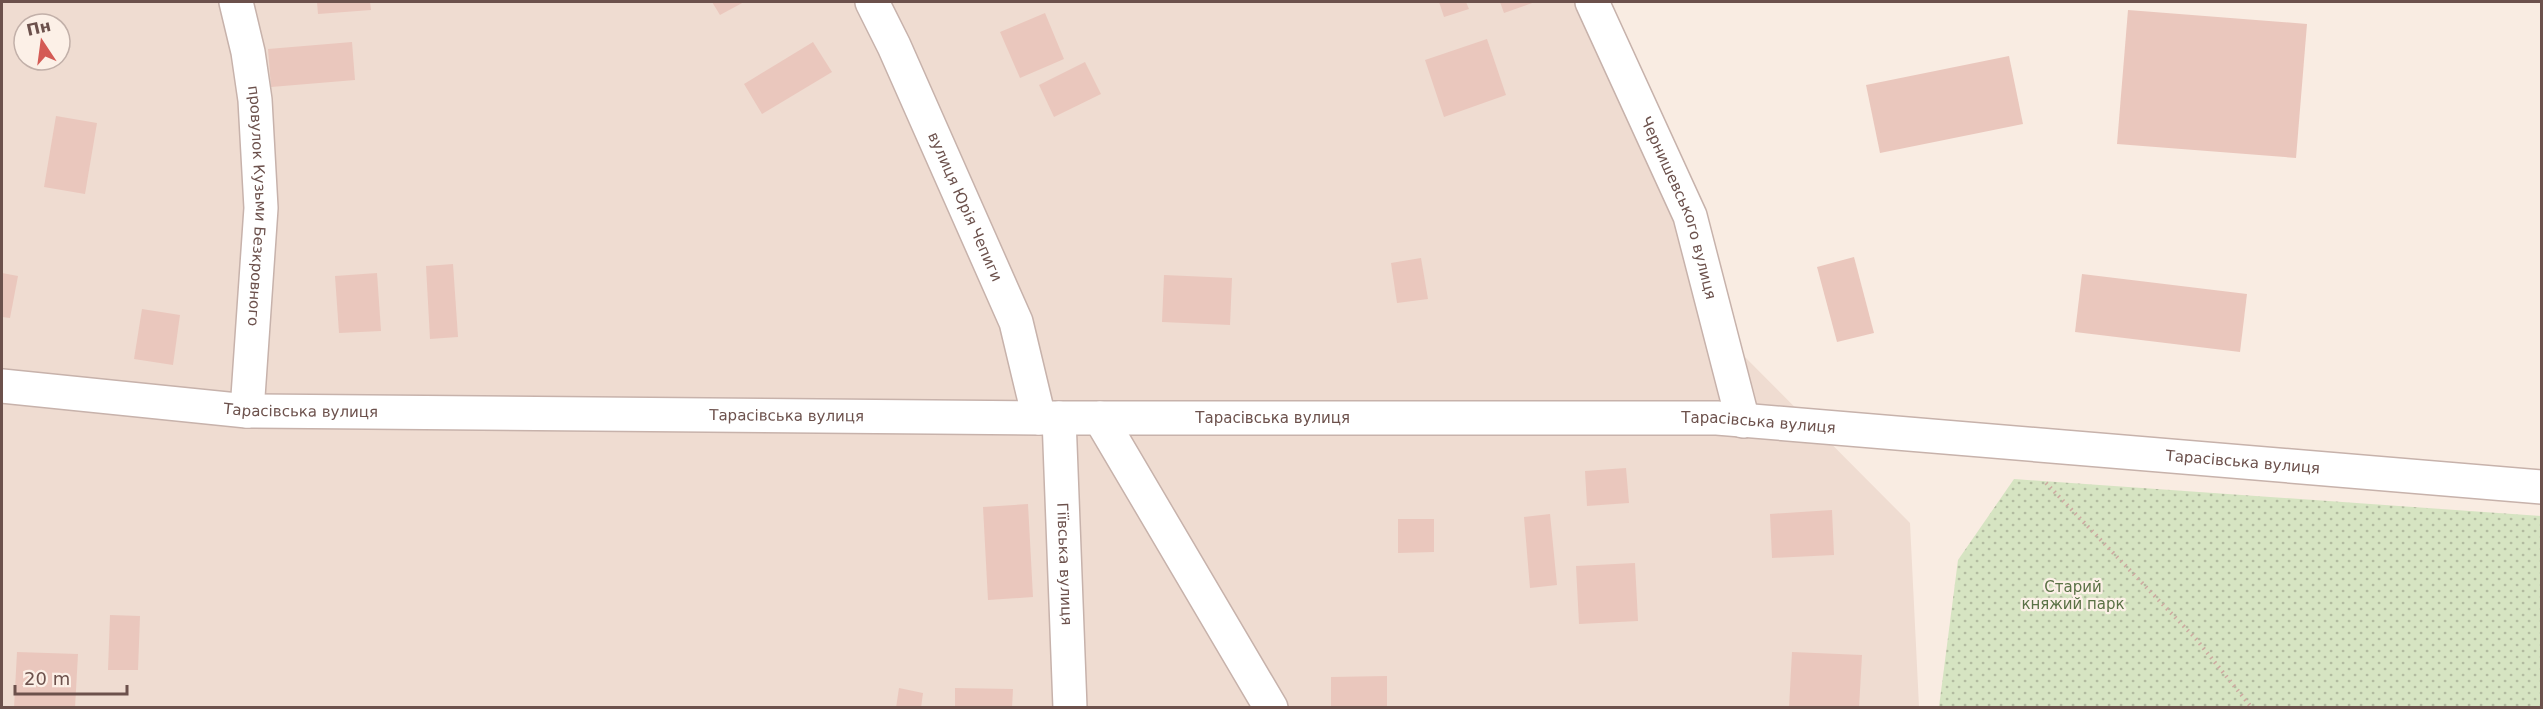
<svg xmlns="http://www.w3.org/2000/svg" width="2543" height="709" font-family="'DejaVu Sans',sans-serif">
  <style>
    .residential { fill: #efdcd1; fill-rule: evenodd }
    .park { fill: url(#park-dots) }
    .building { fill: #eac7bd }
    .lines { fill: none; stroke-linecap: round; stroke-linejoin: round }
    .minor-casing { stroke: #c7b2ab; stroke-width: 36 }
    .path { stroke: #ceaaa1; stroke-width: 4; stroke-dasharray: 1.5 4.5; stroke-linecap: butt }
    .minor { stroke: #fff; stroke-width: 33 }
    .labels { text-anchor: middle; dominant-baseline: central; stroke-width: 4.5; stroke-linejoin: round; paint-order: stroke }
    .street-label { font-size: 15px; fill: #6c514c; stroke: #fcf0e7 }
    .park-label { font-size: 15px; fill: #5a7145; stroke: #fcf0e7 }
  </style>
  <defs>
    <pattern id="park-dots" width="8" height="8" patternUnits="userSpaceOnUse" patternTransform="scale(1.5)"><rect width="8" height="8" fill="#d6e4c2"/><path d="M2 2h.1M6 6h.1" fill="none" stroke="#b2bba0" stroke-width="1.8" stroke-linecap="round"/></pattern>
  </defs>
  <rect width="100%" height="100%" fill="#f9ece2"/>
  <path class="residential" d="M2 2H1581L1731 343 1910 523 1919 707H2ZM24 24H60V60H24Z"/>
  <polygon class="park" points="2014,479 2541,516 2541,707 1939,707 1958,560"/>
  <g class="building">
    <polygon points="317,2 370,2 371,10 318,14"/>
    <polygon points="712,2 744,2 720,15"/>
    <polygon points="1439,2 1466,2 1469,9 1444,17"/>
    <polygon points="1500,2 1535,2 1504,13"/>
    <polygon points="2128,10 2307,24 2296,158 2117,144"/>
    <polygon points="1045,13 1064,59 1020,78 1000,32"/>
    <polygon points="1487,39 1506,95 1444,117 1425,60"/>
    <polygon points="352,42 355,80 271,87 268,49"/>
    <polygon points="813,42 832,72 762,114 744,84"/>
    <polygon points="2009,56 2023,124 1880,153 1866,85"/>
    <polygon points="1085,62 1101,94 1054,117 1039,85"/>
    <polygon points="56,116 97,123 85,194 44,187"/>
    <polygon points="1854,257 1874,333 1837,342 1817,267"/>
    <polygon points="1421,258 1428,299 1397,303 1391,263"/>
    <polygon points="453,264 458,337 430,339 426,266"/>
    <polygon points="2,273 18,276 10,318 2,317"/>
    <polygon points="377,273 381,331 339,333 335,276"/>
    <polygon points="2082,274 2247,294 2240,352 2075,332"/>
    <polygon points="1164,275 1232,278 1230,325 1162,322"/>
    <polygon points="142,309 180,315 173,365 134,359"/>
    <polygon points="1626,468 1629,503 1587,506 1585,471"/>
    <polygon points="1028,504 1033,597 988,600 983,507"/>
    <polygon points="1832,510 1834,555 1772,558 1770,514"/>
    <polygon points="1550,514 1557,585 1530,588 1524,517"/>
    <polygon points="1398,519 1434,519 1434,552 1398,553"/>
    <polygon points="1635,563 1638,621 1579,624 1576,566"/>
    <polygon points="110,615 140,616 138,670 108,670"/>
    <polygon points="17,652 78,654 75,708 14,708"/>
    <polygon points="1792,652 1862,655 1859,708 1789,708"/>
    <polygon points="1387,676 1387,708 1331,708 1331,677"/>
    <polygon points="899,688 923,693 921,708 896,708"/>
    <polygon points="955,688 1013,689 1012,708 955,708"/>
  </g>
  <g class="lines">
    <defs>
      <g id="minor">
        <path id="s1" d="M236 2 248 52 255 100 261 208 247 411"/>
        <path id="s2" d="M872 2 894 46 1016 322 1039 418"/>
        <path id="s3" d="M1592 2 1690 216 1743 421"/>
        <path id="s4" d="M2 386 247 411 1039 418H1717L2542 487"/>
        <path id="s5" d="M1059 418 1070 708"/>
        <polyline points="1100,418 1271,708"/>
      </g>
    </defs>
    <use href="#minor" class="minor-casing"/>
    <polyline class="path" points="2046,483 2196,639 2252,708"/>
    <use href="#minor" class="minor"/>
  </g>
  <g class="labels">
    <g class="street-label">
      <text stroke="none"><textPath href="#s1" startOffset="206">провулок Кузьми Безкровного</textPath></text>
      <text stroke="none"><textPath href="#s2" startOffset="225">вулиця Юрія Чепиги</textPath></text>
      <text stroke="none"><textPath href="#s3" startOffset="224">Чернишевського вулиця</textPath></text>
      <text stroke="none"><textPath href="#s4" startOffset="300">Тарасівська вулиця</textPath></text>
      <text stroke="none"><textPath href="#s4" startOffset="786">Тарасівська вулиця</textPath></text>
      <text stroke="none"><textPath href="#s4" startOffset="1272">Тарасівська вулиця</textPath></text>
      <text stroke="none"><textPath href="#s4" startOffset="1758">Тарасівська вулиця</textPath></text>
      <text stroke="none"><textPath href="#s4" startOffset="2244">Тарасівська вулиця</textPath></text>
      <text stroke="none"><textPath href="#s5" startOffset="146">Гіївська вулиця</textPath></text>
    </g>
    <g class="park-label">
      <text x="2073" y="587">Старий<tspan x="2073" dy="17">княжий парк</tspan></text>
    </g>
  </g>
  <rect width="2543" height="709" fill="none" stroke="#6c514c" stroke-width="6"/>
  <g transform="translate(42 42) rotate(347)"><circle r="28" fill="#fcf0e7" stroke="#c2b0a9" stroke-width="1.5"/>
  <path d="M0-4.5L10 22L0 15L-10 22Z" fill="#d45b55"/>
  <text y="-9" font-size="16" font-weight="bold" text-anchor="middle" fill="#6c514c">Пн</text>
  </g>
  <path d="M15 685v9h112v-9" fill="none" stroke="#6c514c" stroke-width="3"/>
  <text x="24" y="685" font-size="18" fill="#6c514c" stroke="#fcf0e7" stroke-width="4.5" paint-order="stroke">20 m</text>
</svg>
